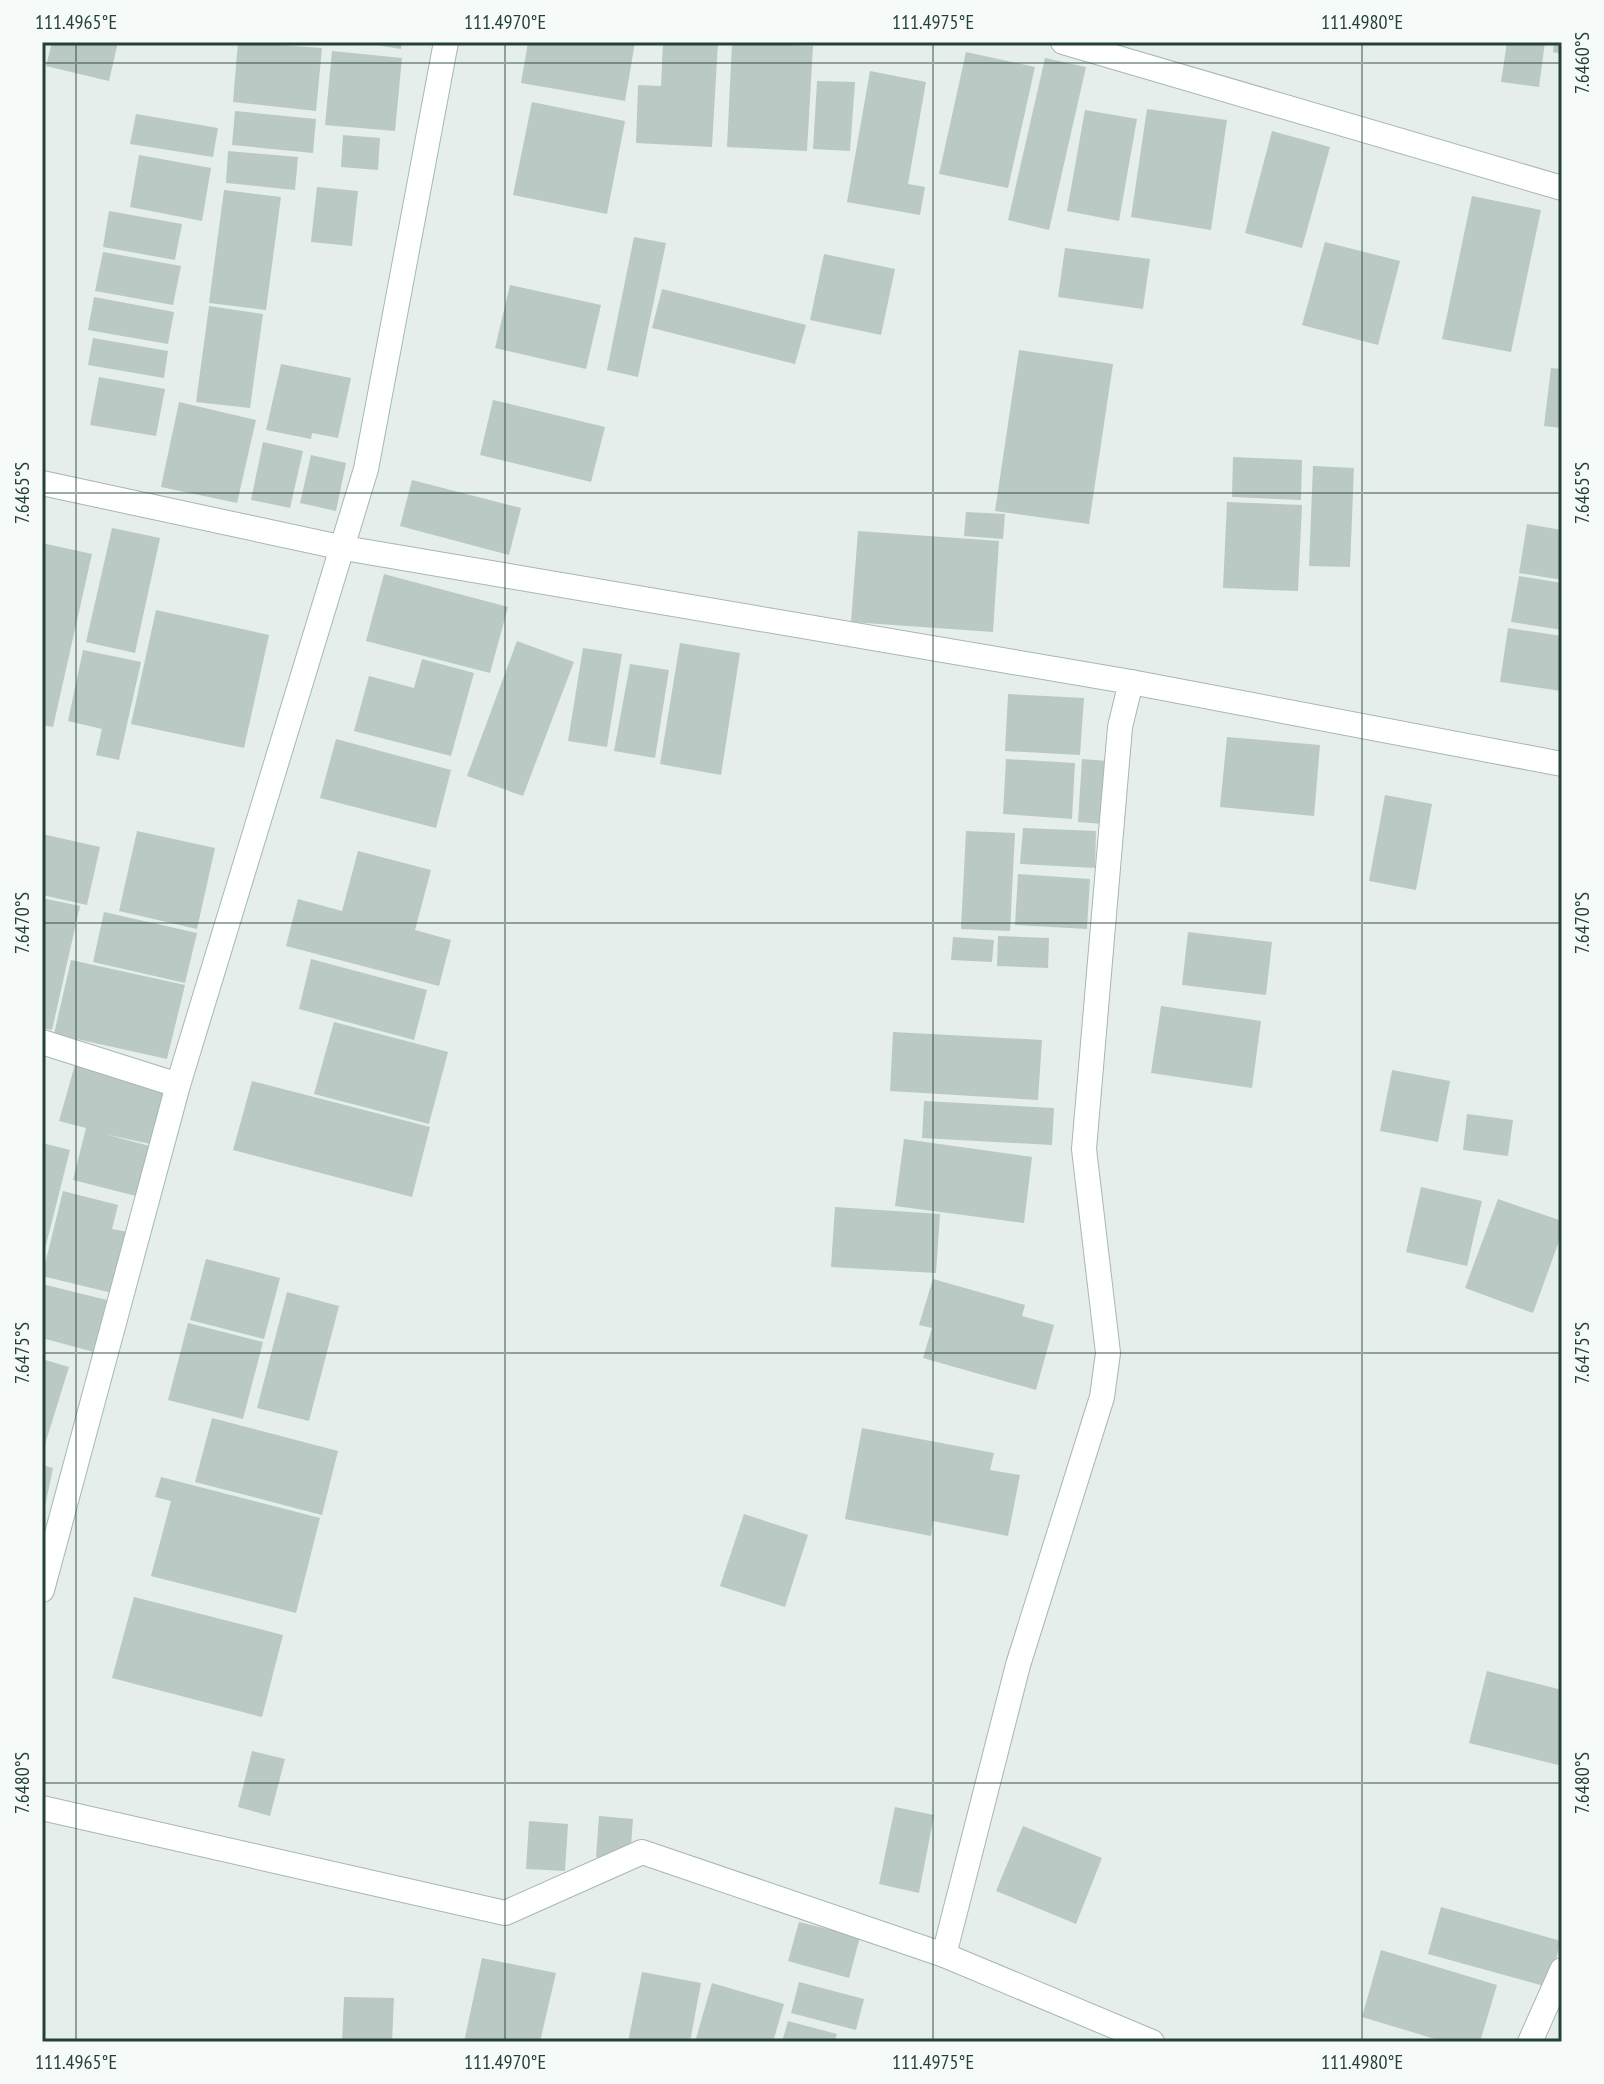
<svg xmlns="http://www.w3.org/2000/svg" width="1604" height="2084" font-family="'PT Sans Narrow',sans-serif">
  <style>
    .building { fill: #bac9c3 }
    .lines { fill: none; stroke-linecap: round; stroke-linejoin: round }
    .street-casing { stroke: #a7b7b1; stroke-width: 26 }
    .secondary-casing { stroke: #a3bab2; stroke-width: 26 }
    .street { stroke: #fff; stroke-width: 24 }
    .secondary { stroke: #fff; stroke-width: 24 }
    .ticks { fill: none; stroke: #244138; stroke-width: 2; stroke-opacity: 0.45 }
    .neatline { fill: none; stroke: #244138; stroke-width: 3 }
    .ticks-label { font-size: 20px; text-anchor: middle; fill: #244138 }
  </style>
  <rect width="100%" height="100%" fill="#e5eeea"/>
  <g class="building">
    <polygon points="52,42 118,42 109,81 46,66"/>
    <polygon points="238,42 322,48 316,111 233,102"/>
    <polygon points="358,42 402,42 401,49"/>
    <polygon points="528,42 635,42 625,101 521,83"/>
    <polygon points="663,42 718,42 712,147 636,143 638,85 661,86"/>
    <polygon points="1507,42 1545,42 1539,87 1501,82"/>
    <polygon points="1554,42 1562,42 1562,54 1553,52"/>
    <polygon points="732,43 813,46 807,151 727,147"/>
    <polygon points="332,51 402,58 395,131 325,125"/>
    <polygon points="966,52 1035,67 1008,188 939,174"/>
    <polygon points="1045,58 1086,67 1049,230 1008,220"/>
    <polygon points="870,71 926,82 908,184 925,187 920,215 847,202"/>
    <polygon points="817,81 855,82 850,151 813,149"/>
    <polygon points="532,102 625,121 607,214 513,195"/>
    <polygon points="1147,109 1227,120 1211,230 1131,217"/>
    <polygon points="1085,110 1137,119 1119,221 1067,211"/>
    <polygon points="235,111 316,119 313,153 232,145"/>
    <polygon points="136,114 218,128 213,157 130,144"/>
    <polygon points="1272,131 1330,147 1302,248 1245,233"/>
    <polygon points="343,135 380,138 378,170 341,167"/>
    <polygon points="228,151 298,157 295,190 226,183"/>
    <polygon points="139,155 211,168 202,221 130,207"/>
    <polygon points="317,187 358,191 352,246 311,242"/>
    <polygon points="224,190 281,197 266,310 209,303"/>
    <polygon points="1472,196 1541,210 1511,352 1442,339"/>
    <polygon points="109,211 182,224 175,260 103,247"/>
    <polygon points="634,237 666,243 638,377 607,370"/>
    <polygon points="1325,242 1400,261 1378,345 1302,325"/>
    <polygon points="1065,248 1150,259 1143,309 1058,297"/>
    <polygon points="103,252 181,266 173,305 95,291"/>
    <polygon points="824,254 895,269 881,335 810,320"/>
    <polygon points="510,285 601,305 586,369 495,348"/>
    <polygon points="662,289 806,325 795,364 652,328"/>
    <polygon points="94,297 174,312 168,344 88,330"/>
    <polygon points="209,306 263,314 250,408 196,402"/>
    <polygon points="93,338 168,351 164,378 88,365"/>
    <polygon points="1019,350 1113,364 1089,524 995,511"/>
    <polygon points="281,364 351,378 338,438 312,433 311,439 266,430"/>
    <polygon points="1551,368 1562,369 1562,428 1544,426"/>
    <polygon points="99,377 165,389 156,436 90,425"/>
    <polygon points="493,400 605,427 591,482 480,455"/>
    <polygon points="179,402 256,420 237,503 161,487"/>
    <polygon points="263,442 303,451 290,508 251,500"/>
    <polygon points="311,455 346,463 336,511 300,503"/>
    <polygon points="1233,457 1302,460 1301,500 1232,497"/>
    <polygon points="1313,466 1354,468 1350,567 1309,566"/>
    <polygon points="412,480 521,508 509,555 400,526"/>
    <polygon points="1227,502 1302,505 1298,591 1223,588"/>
    <polygon points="966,512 1005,514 1003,539 964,536"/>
    <polygon points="1527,524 1562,530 1562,580 1519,573"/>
    <polygon points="112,528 160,538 135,653 86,642"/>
    <polygon points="858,531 999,541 993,632 851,622"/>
    <polygon points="42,543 92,554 53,727 42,725"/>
    <polygon points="384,574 508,607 490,673 366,641"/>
    <polygon points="1519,576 1562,583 1562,630 1511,622"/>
    <polygon points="156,610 269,635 244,748 131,724"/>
    <polygon points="1508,628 1562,636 1561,691 1500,682"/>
    <polygon points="517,641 574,662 523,796 467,776"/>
    <polygon points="680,643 740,653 721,775 660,764"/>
    <polygon points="583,648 622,654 607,747 568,741"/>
    <polygon points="83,650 141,662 119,760 96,755 102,729 68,721"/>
    <polygon points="422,659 474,673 451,756 354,731 369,676 414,688"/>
    <polygon points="630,664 669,670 655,758 614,751"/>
    <polygon points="1008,694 1084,698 1080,755 1005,751"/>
    <polygon points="1227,737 1320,745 1314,816 1220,807"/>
    <polygon points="336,739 451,770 436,828 320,798"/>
    <polygon points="1006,759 1075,763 1072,819 1003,814"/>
    <polygon points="1082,759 1108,761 1103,824 1078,822"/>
    <polygon points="1385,795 1432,804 1416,890 1369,881"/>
    <polygon points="1023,828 1096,831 1095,868 1020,864"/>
    <polygon points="137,831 215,848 197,929 119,911"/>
    <polygon points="966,831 1015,833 1010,931 961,929"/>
    <polygon points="42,834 100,847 87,905 42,895"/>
    <polygon points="358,851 431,870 415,930 451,940 439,986 286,946 298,899 342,911"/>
    <polygon points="1018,874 1090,879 1087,929 1015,925"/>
    <polygon points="42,898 80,906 52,1030 42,1028"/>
    <polygon points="104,912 197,933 185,983 93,962"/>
    <polygon points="1188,932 1272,942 1266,995 1182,985"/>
    <polygon points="998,936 1049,938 1048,968 997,966"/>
    <polygon points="953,937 994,940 992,962 951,960"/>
    <polygon points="311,959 427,990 414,1040 299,1009"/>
    <polygon points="71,960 185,985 167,1059 54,1034"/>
    <polygon points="1161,1006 1261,1021 1252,1088 1151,1073"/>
    <polygon points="334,1022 448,1052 429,1124 314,1094"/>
    <polygon points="893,1032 1042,1040 1038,1100 890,1091"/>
    <polygon points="76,1061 166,1084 150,1144 105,1134 157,1148 144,1198 73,1180 86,1128 59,1121"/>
    <polygon points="1392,1070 1450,1081 1438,1142 1380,1131"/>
    <polygon points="252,1081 430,1127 412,1197 233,1150"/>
    <polygon points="924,1101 1054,1108 1052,1145 922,1138"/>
    <polygon points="1467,1114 1513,1120 1508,1156 1463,1150"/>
    <polygon points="904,1139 1032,1157 1024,1223 895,1206"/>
    <polygon points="42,1143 70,1150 46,1245 42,1244"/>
    <polygon points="1421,1187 1482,1201 1467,1266 1406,1252"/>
    <polygon points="63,1191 118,1205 112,1229 128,1232 112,1293 42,1276"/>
    <polygon points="1498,1199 1562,1221 1562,1233 1533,1313 1465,1288"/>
    <polygon points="835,1207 940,1214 936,1273 831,1267"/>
    <polygon points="206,1259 280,1278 264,1339 190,1320"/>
    <polygon points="933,1279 1025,1305 1022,1316 1054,1325 1036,1390 923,1358 932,1328 919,1325"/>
    <polygon points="42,1284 107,1300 94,1352 42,1338"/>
    <polygon points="287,1292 339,1306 309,1421 257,1408"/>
    <polygon points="188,1323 263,1342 243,1419 168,1400"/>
    <polygon points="42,1359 69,1367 43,1451 42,1451"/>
    <polygon points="212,1418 338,1451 322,1515 195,1482"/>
    <polygon points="862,1428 994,1453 990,1470 1020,1475 1008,1536 933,1521 931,1536 845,1519"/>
    <polygon points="42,1465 53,1468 43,1516 42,1516"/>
    <polygon points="161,1477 320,1518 296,1613 151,1576 171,1501 155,1497"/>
    <polygon points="744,1514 808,1535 785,1607 720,1586"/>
    <polygon points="134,1597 283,1635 262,1717 112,1678"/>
    <polygon points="1487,1671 1562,1690 1562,1766 1469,1743"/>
    <polygon points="252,1751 285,1759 270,1816 238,1807"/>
    <polygon points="895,1807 934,1815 919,1893 879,1884"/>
    <polygon points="599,1816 633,1819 630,1860 596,1857"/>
    <polygon points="529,1821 568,1824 565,1871 526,1869"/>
    <polygon points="1023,1826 1102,1858 1076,1924 996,1891"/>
    <polygon points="1441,1907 1561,1941 1548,1987 1428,1954"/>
    <polygon points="799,1922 860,1937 849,1978 788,1961"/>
    <polygon points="1381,1950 1497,1985 1480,2042 1445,2042 1362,2017"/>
    <polygon points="482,1958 556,1973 540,2042 464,2042"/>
    <polygon points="642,1972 701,1983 690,2042 628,2042"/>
    <polygon points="799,1982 864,1999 856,2030 791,2013"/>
    <polygon points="712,1983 784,2004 773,2042 695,2042"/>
    <polygon points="344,1997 394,1998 392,2042 342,2042"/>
    <polygon points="788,2021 837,2034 834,2042 782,2042"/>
  </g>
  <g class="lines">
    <defs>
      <g id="street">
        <polyline points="1063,42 1562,188"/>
        <polyline points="42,483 344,548 1131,682 1562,764"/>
        <polyline points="42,1042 178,1085"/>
        <polyline points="42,1808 505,1913 642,1852 944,1955 1152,2042"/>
        <polyline points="944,1955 1018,1665 1102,1397 1108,1353 1084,1149 1120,727 1131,682"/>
        <polyline points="1530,2042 1562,1970"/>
      </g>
      <polyline id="secondary" points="42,1590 178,1085 366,469 446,42"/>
    </defs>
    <use href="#street" class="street-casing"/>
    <use href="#secondary" class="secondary-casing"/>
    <use href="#street" class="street"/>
    <use href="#secondary" class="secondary"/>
  </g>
  <path class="ticks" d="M76 42V2042M505 42V2042M933 42V2042M1362 42V2042M42 63H1562M42 493H1562M42 923H1562M42 1353H1562M42 1783H1562"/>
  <rect width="1604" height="2084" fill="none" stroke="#f6faf8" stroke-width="88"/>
  <rect x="44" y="44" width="1516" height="1996" class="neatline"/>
  <g class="ticks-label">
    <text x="76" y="29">111.4965°E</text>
    <text x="505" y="29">111.4970°E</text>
    <text x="933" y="29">111.4975°E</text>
    <text x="1362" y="29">111.4980°E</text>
    <text transform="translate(1582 63) rotate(-90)" y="7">7.6460°S</text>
    <text transform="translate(22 493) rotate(-90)" y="7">7.6465°S</text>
    <text transform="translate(1582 493) rotate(-90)" y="7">7.6465°S</text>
    <text transform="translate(22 923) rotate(-90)" y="7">7.6470°S</text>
    <text transform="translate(1582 923) rotate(-90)" y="7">7.6470°S</text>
    <text transform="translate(22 1353) rotate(-90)" y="7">7.6475°S</text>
    <text transform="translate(1582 1353) rotate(-90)" y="7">7.6475°S</text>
    <text transform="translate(22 1783) rotate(-90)" y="7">7.6480°S</text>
    <text transform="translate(1582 1783) rotate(-90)" y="7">7.6480°S</text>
    <text x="76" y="2069">111.4965°E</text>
    <text x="505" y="2069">111.4970°E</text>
    <text x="933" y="2069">111.4975°E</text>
    <text x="1362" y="2069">111.4980°E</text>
  </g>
</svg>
